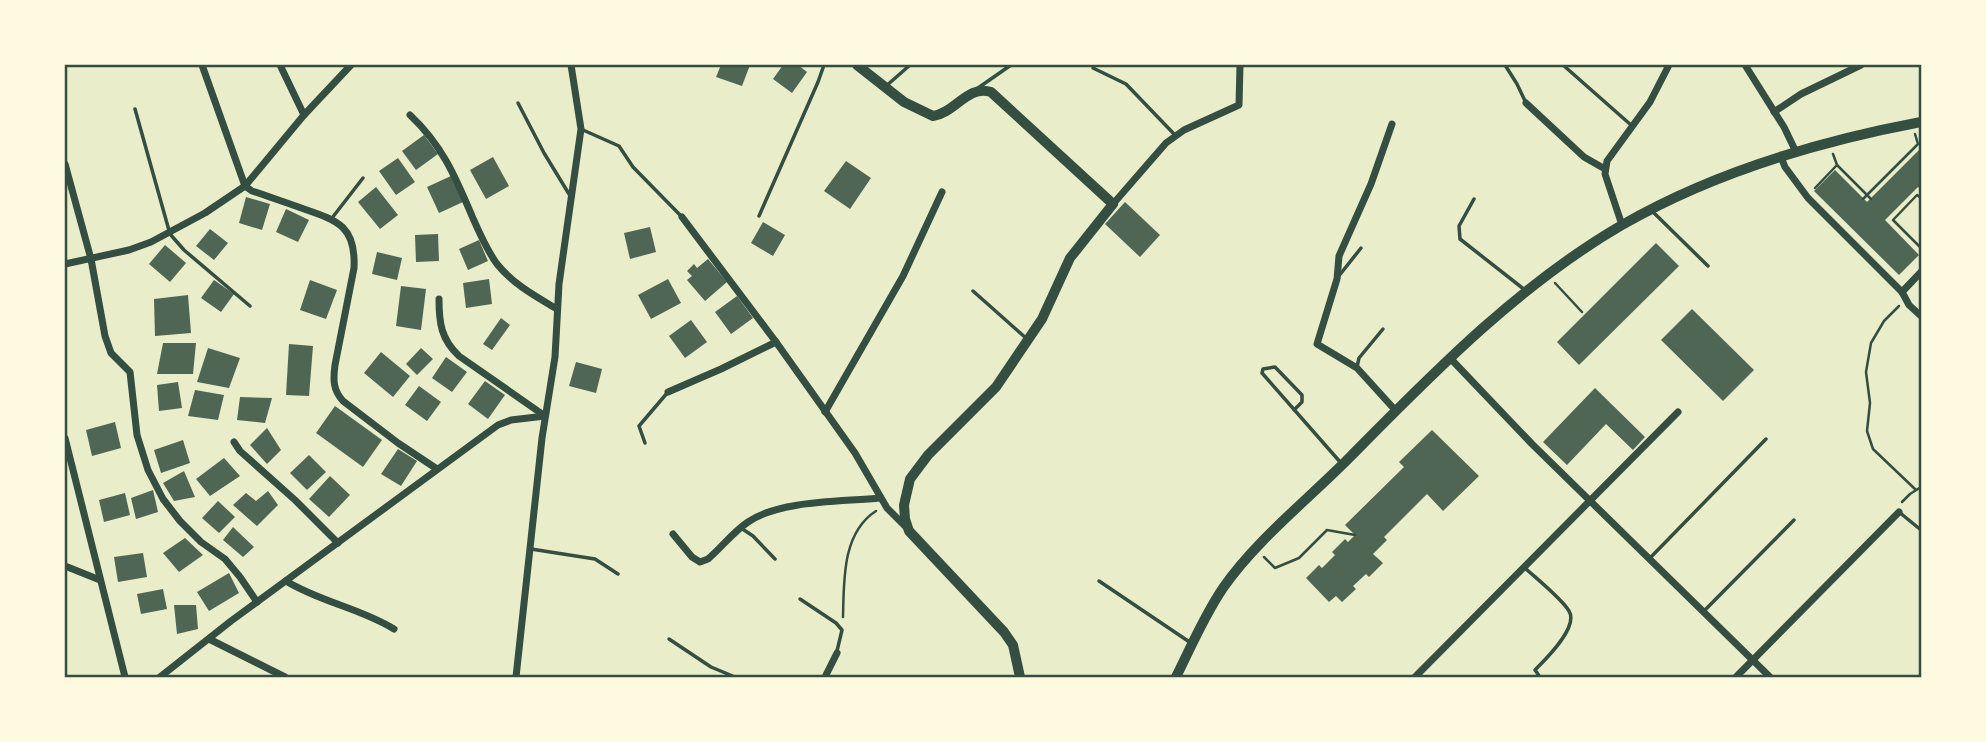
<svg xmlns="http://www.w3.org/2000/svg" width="1986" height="742" font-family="'Public Sans',sans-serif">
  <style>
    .building { fill: #4f6655 }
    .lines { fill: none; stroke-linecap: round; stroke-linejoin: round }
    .path { stroke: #344e41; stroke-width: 2.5 }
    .service { stroke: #344e41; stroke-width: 3.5 }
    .minor { stroke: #344e41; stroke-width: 7 }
    .tertiary { stroke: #344e41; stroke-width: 10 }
    .secondary { stroke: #344e41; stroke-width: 10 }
    .neatline { fill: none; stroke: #344e41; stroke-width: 2.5 }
  </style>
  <rect width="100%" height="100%" fill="#e9edc9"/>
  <g class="building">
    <polygon points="721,65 750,65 742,86 716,77"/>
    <polygon points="783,65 798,65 807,72 792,93 773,79"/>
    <polygon points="424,135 438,154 416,170 402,151"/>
    <polygon points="1919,150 1921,153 1921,190 1918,187 1885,220 1919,255 1899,275 1814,191 1835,170 1867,202"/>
    <polygon points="493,157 509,186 486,199 470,170"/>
    <polygon points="398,158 415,182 396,195 379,171"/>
    <polygon points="846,161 871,178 850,209 824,191"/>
    <polygon points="451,176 463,202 439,213 427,187"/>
    <polygon points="376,187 398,215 380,229 358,202"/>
    <polygon points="246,197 270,204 262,230 239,223"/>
    <polygon points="1125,202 1160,235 1140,257 1105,224"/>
    <polygon points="286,209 309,220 298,242 276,232"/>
    <polygon points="763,222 785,235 773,256 751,243"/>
    <polygon points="650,227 656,252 630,259 624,233"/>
    <polygon points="210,229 228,243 214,260 196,246"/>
    <polygon points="438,234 439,261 416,262 415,235"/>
    <polygon points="479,240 488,261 468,270 459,249"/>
    <polygon points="1656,243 1679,266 1579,365 1557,342"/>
    <polygon points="165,245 186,263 170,282 149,264"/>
    <polygon points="377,252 402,258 397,280 372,274"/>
    <polygon points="708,259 727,282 705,301 687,280 692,276 687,271 694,264 697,268"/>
    <polygon points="489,279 492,304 466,308 463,283"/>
    <polygon points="668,279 681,303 651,319 638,295"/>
    <polygon points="214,280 234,294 221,312 201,298"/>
    <polygon points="310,280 337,290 326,319 300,310"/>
    <polygon points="401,286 426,289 421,330 396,326"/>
    <polygon points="188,295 191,333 155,336 154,299"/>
    <polygon points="737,296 753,318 731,334 715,312"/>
    <polygon points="1692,309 1754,370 1723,401 1661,340"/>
    <polygon points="501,318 510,325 492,350 483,344"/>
    <polygon points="691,320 707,342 685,358 669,336"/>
    <polygon points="163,343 196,343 193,374 157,374"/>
    <polygon points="289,344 313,346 309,396 286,395"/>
    <polygon points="208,348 240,358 229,388 197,382"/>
    <polygon points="421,348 433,359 417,375 406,364"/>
    <polygon points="381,352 410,376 393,397 364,373"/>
    <polygon points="446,357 467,372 452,392 432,378"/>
    <polygon points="576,362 602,369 596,393 569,386"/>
    <polygon points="485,381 505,395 488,419 468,404"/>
    <polygon points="178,382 182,408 159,411 157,385"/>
    <polygon points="419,386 441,402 427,421 405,405"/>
    <polygon points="1595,388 1645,437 1633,450 1606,424 1567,465 1543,442"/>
    <polygon points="195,390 224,395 218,420 188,416"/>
    <polygon points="240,397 272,398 265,423 237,420"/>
    <polygon points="335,406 382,440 363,467 316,433"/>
    <polygon points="115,422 121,448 92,456 86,430"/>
    <polygon points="267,428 281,450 267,464 250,445"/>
    <polygon points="1432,430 1479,476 1443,511 1427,494 1384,537 1387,540 1373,554 1383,563 1369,577 1366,574 1353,586 1356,589 1342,602 1336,596 1329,602 1306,578 1319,565 1322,568 1335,555 1332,552 1345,539 1348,542 1355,535 1345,525 1404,467 1399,462"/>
    <polygon points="183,440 190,463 161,473 154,450"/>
    <polygon points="398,449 417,461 401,486 381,474"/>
    <polygon points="309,455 326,472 307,490 290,473"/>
    <polygon points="224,458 240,476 210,496 196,479"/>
    <polygon points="184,471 195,497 174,501 163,483"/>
    <polygon points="330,476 350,495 329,517 309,499"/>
    <polygon points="153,490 158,512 136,519 131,498"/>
    <polygon points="268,491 278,505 257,526 233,505 246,493 256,501"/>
    <polygon points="125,493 130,515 104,522 99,500"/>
    <polygon points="218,501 235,517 219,533 202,518"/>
    <polygon points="233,527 254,547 243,557 223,540"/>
    <polygon points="185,538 203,555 179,572 163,553"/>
    <polygon points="143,553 147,577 118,582 114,557"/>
    <polygon points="229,573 239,593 209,611 197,592"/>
    <polygon points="163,589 167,609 141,614 137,594"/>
    <polygon points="174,605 196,605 198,629 177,634"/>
  </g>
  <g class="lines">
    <g class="path">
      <polyline points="1833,154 1837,165 1867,195 1863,199"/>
      <polyline points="1815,188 1837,165"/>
      <polyline points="1921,198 1917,195 1893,220 1921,248"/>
      <polyline points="1871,199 1867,195 1918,144 1915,134"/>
      <polyline points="1555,283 1582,312"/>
      <polyline points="1899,306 1884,321 1871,343 1866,372 1870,403 1867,431 1873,449 1916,490"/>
      <polyline points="1902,502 1910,494 1921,487"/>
      <polyline points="1264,557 1275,568 1299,558 1327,530 1355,535"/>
      <path d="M843 617C844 580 842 533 876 511"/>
    </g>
    <g class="service">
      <polyline points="1505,65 1517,84 1526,103"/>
      <polyline points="1563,65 1631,125"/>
      <polyline points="1093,68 1126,84 1175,135"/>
      <polyline points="885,87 910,65"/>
      <polyline points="978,88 1011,65"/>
      <polyline points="518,103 544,153 569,194"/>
      <polyline points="135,109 170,234 184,250 250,306"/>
      <polyline points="583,130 619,146 633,167 682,217"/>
      <polyline points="1474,199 1459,226 1460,239 1525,290"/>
      <polyline points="1652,211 1708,266"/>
      <polyline points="759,216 818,82 824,65"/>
      <polyline points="332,218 363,178"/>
      <polyline points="1338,277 1361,248"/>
      <polyline points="973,291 1027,339"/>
      <polyline points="1357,367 1359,358 1383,329"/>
      <polyline points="1294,410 1302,402 1302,395 1275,367 1263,369 1262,373 1341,463"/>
      <polyline points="645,443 639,426 668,392"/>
      <polyline points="1899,512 1921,530"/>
      <polyline points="741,528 753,536 775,559"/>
      <polyline points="531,549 595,559 618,574"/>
      <polyline points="1650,558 1766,439"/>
      <path d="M1525 568C1537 579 1562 599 1569 611 1579 627 1546 659 1535 670L1540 677"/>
      <polyline points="1099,581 1191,643"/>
      <polyline points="800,599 836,623 842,630 837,651"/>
      <polyline points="1704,611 1794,520"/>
      <polyline points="669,639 711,667 735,677"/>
    </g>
    <g class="minor">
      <path d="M202 65 245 186 252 191C270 197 287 203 304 209 339 221 356 227 354 268L335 365C333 380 333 390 343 401L398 443 437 469"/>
      <polyline points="280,65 304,115"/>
      <polyline points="1745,65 1784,127 1796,152"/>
      <polyline points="1526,103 1584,157 1605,169"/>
      <polyline points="1774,112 1801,94 1861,65"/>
      <path d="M410 115C442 145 455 176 472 216 479 232 486 249 497 264 513 284 535 296 557 309"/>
      <polyline points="1392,124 1371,184 1339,256 1337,279 1317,344 1357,368 1396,411"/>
      <polyline points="1781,157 1785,167 1808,198 1902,292 1909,305 1921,316"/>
      <polyline points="65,164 91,259 105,336 111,353 130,372 137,435 148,470 163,499 180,521 201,542 225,559 240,577 257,602"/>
      <polyline points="1113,204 1166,143 1184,130 1239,105 1240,65"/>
      <polyline points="682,217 776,342 855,453 887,508 907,528"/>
      <polyline points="1622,225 1605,174 1607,161 1650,102 1669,65"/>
      <polyline points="65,264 129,250 151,242 205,213 245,186 304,115 351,65"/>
      <polyline points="1902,292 1921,272"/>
      <path d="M439 299C439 323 441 339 459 356L545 416"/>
      <polyline points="1450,358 1532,444 1770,677"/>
      <polyline points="668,392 721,369 776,342"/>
      <polyline points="825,412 903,276 942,192"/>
      <polyline points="65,438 125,677"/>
      <polyline points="234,442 240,451 295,500 338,543"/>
      <path d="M673 534 692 557 700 562 708 559C721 548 733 532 748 522 780 500 841 502 880 498"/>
      <polyline points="65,566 100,580"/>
      <path d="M286 581C320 602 360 608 394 629"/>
      <polyline points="209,639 285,677"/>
      <polyline points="160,677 231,621 498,425 511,420 545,416"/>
      <polyline points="516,677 542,438 555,357 559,284 581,129 571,65"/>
      <polyline points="825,677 837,653"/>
      <polyline points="1415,677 1678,412"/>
      <polyline points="1736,677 1899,512"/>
    </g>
    <path class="tertiary" d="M857 65 904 102 933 116C955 113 968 84 991 92L1113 204 1070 258 1042 319 996 387 928 455 910 479 904 505 905 519 909 531 1004 632 1013 645 1020 677"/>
    <path class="secondary" d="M1176 677C1191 647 1204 616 1223 588 1256 540 1311 497 1352 455 1434 372 1520 284 1622 225 1712 173 1820 141 1921 122"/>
  </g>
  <rect width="1986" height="742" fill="none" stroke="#fefae0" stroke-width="133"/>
  <rect x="66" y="66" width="1854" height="610" class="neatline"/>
</svg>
